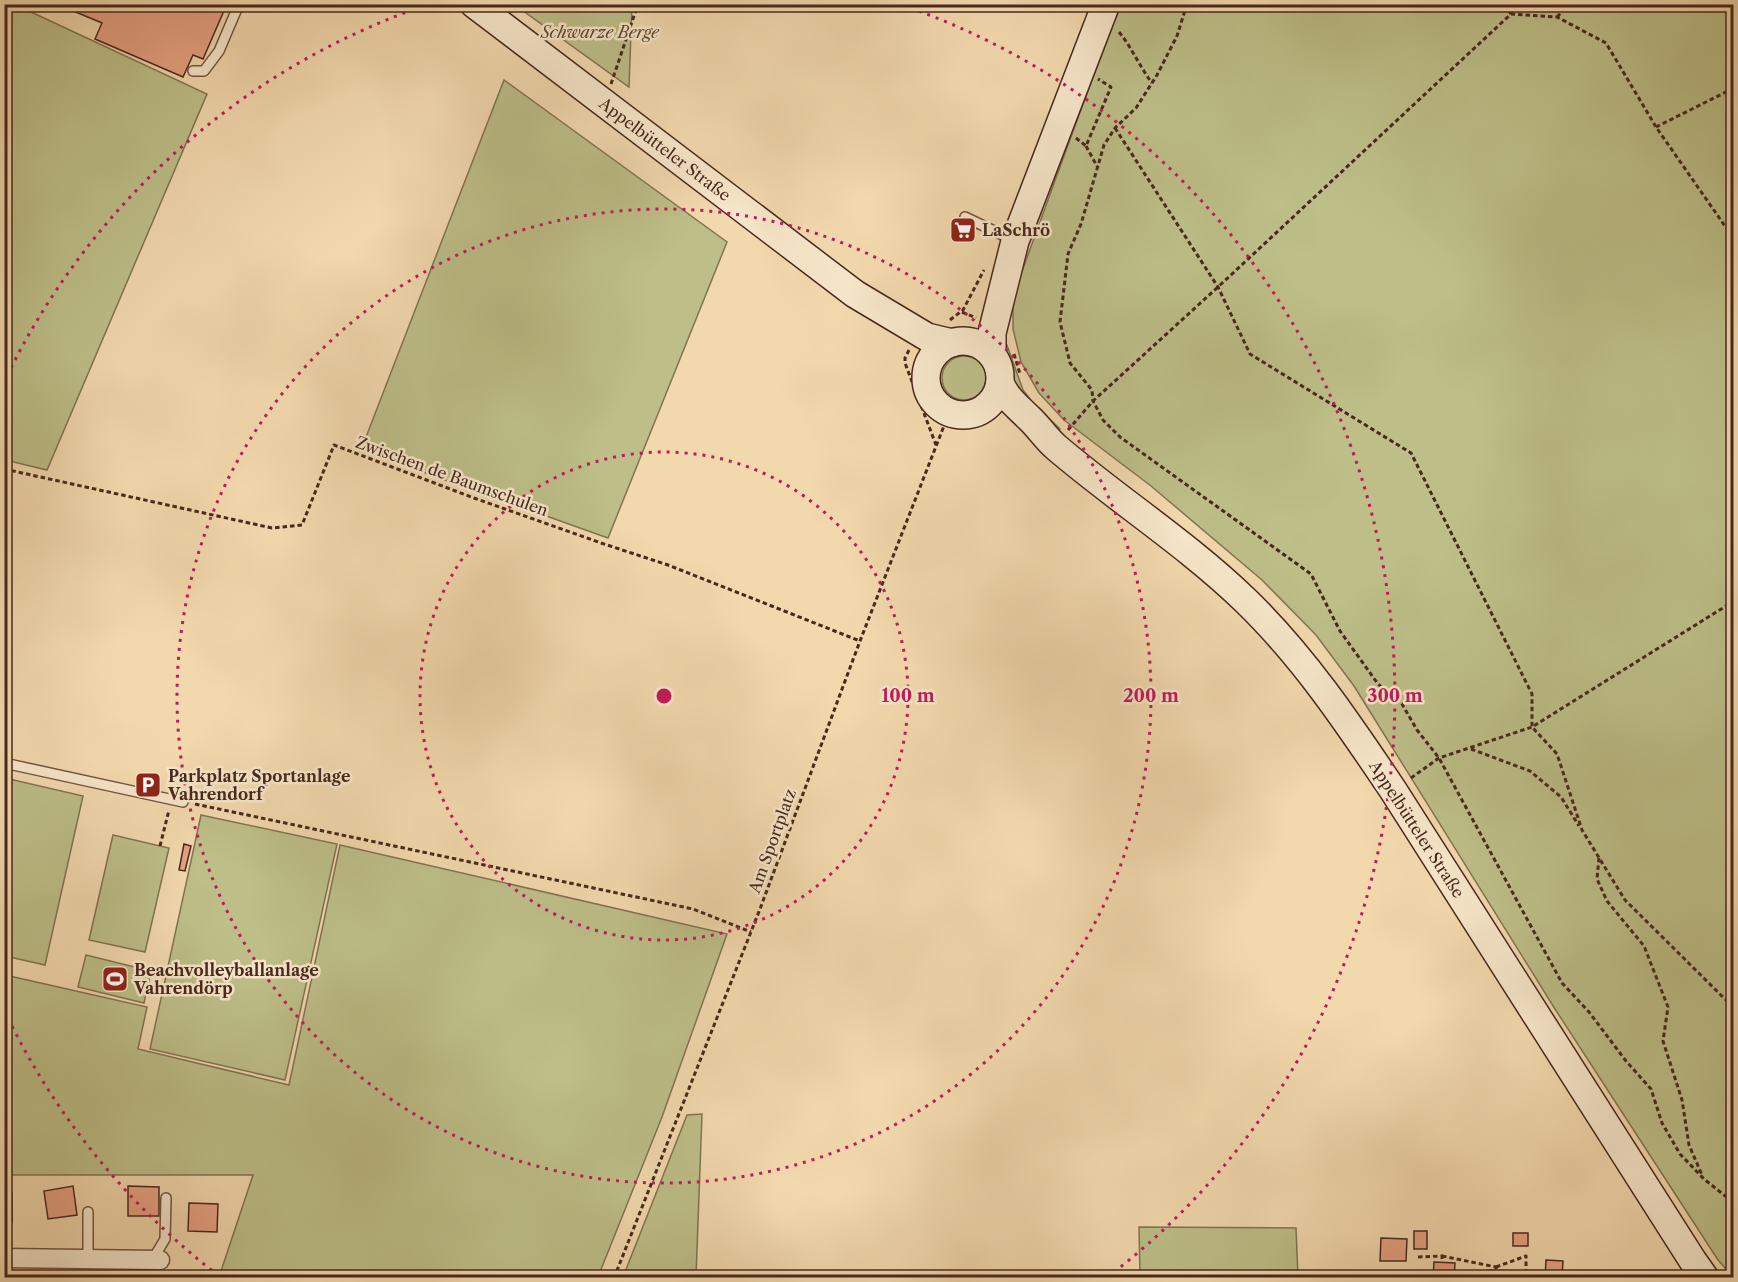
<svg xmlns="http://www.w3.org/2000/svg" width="1738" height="1282" font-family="'Libre Caslon Text',serif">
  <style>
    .green { fill: #bdbe88; stroke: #827352; stroke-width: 1.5 }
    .building { fill: #e7a183; stroke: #48281d; stroke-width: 1.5 }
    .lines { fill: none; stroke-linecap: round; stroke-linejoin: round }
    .lane-casing { stroke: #725441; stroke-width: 12 }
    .street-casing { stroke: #725441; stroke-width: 21 }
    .secondary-casing { stroke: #48281d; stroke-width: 30 }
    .path { stroke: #48281d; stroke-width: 3; stroke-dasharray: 4.5 3; stroke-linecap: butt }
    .lane { stroke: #f7e6ca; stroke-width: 9 }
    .street { stroke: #f7e6ca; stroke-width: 18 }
    .secondary { stroke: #f7e6ca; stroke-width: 27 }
    .ring { fill: none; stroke: #c2185b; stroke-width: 3; stroke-dasharray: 3 6 }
    .labels { text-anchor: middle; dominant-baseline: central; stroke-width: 5; stroke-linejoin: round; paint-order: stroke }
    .park-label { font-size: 16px; font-style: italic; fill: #5f4632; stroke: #f7e6ca }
    .street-label { font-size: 16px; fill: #48281d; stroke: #f7e6ca }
    .poi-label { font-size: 16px; font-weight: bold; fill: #48281d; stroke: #f7e6ca; text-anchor: start }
    .centre { fill: #c2185b; stroke: #f7e6ca; stroke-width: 3 }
    .ring-label { font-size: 18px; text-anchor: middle; font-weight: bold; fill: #c2185b; stroke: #f7e6ca; stroke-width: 5; stroke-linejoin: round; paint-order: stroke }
  </style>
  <rect width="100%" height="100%" fill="#f2d8ad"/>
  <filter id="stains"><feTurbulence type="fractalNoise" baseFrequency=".00333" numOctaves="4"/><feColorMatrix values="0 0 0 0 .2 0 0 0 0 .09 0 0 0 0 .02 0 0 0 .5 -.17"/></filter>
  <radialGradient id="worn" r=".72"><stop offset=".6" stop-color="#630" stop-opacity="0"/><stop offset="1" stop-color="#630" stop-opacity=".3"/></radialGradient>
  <g class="green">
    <polygon points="14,4 207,94 47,470 5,460 4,5"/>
    <polygon points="515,5 632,5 629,87"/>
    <polygon points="1119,5 1733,5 1733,1277 1718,1260 1555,1009 1354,686 1316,635 1262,580 1151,486 1064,420 1039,393 1021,362 1013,329 1013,296"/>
    <polygon points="504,80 727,242 608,538 361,450"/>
    <polygon points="1004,337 1023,390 1033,403 1060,429 1053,431 1007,377 1005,362 1000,349"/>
    <circle cx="964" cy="378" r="22"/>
    <polygon points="5,778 83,796 45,965 5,956"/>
    <polygon points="201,815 337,844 285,1080 150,1049"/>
    <polygon points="113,835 169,848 145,952 89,940"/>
    <polygon points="340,845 727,934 662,1117 598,1277 219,1277 253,1175 5,1175 5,975 147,1007 138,1049 289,1085"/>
    <polygon points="86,955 151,971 144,1003 78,987"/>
    <polygon points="702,1114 696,1277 623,1277 687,1115"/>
    <polygon points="1139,1227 1296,1228 1298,1277 1140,1277"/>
  </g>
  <g class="building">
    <polygon points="73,4 223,4 226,6 203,59 193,55 183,77 95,39 102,23 71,10"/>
    <polygon points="961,224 969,227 965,236 958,234"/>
    <polygon points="184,844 191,846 185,871 179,870"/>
    <polygon points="73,1186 77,1215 48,1219 44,1191"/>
    <polygon points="128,1186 159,1187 159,1216 128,1216"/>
    <rect x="4" y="1193" width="8" height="29"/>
    <polygon points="189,1203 218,1204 217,1232 188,1231"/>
    <rect x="1414" y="1231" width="13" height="18"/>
    <rect x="1513" y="1233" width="15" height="13"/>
    <polygon points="1381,1238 1407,1239 1406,1261 1380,1261"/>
    <polygon points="1546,1260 1563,1261 1562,1278 1545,1278"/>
    <polygon points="1434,1262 1455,1263 1454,1278 1433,1278"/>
    <polygon points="1487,1270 1516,1271 1516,1278 1487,1278"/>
  </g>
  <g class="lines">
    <defs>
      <g id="lane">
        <polyline points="193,71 204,71 219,51 239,4"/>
        <polyline points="965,217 1013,240"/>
        <polyline points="4,763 183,802"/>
        <polyline points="88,1259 88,1212"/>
        <polyline points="153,1259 165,1239 166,1198"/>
      </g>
      <polyline id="street" points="4,1258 160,1260"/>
      <g id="secondary">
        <polyline points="474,4 855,294 927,337 952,343"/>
        <circle cx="963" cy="378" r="37"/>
        <polyline points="992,355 992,333 1015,241 1106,4"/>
        <path d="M1000 383C1007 399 1017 406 1029 418 1039 427 1046 439 1057 448 1118 500 1187 544 1245 600 1303 656 1348 723 1393 790L1693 1261 1705 1278"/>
      </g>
    </defs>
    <use href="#lane" class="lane-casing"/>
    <use href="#street" class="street-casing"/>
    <use href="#secondary" class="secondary-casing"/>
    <g class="path">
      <polyline points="1187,4 1177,36 1157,75 1136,108 1115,128 1104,145 1081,224 1068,254 1060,322 1070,363 1092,390 1093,401 1103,420 1120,437 1311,574 1340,631 1378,684 1402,704 1417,730 1439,758 1562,983 1589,1012 1626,1061 1651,1089 1662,1123 1680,1154 1704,1179 1734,1203"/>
      <polyline points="1504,4 1511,14"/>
      <polyline points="1557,17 1569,4"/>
      <path d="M1119 32C1132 48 1140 67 1152 83"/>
      <polyline points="611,84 638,4"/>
      <polyline points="1656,127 1734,88"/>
      <polyline points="1115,128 1218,287 1250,354 1411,453 1532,694 1532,727 1557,754 1582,830 1625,900 1734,1008"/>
      <polyline points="1076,138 1086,146 1111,87 1098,79"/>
      <polyline points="1086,146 1098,168"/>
      <polyline points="962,312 976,318"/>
      <polyline points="950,320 963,310 984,270"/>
      <polyline points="909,350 905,358 905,363 936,445"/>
      <polyline points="1014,354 1020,374"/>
      <polyline points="1068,430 1093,401 1218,287 1511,14 1557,17 1606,43 1656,127 1734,239"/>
      <polyline points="4,469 272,528 302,525 334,445 474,498 601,543 668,565 860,641"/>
      <polyline points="1471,749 1530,771 1561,797 1579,826"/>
      <polyline points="1411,778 1439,758 1532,727 1734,601"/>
      <polyline points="195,804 693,909 751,932"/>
      <polyline points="160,846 169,810"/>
      <polyline points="1599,858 1597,879 1607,901 1644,946 1668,1007 1663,1041 1682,1100 1689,1145 1702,1175"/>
      <polyline points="1442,1256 1496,1267 1496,1270"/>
      <polyline points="1418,1257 1442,1256 1442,1263"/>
      <polyline points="1496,1267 1526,1256 1526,1278"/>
      <polyline points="614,1278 760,909 860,641 949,413"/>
    </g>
    <use href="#lane" class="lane"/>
    <use href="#street" class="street"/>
    <use href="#secondary" class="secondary"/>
  </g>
  <g class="ring">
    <circle cx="664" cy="696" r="244"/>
    <circle cx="664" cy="696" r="487"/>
    <path d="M219 1276A731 731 0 0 1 7 1016M7 376A731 731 0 0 1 426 5M902 5A731 731 0 0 1 1109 1276"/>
  </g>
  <defs>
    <symbol id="supermarket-square" viewBox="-11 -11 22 22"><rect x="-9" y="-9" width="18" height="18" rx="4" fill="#8f2418" stroke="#f7e6ca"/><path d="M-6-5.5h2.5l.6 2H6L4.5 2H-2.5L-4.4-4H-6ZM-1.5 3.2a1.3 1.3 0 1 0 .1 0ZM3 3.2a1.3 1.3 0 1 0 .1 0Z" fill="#fff"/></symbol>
    <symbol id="parking-square" viewBox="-11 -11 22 22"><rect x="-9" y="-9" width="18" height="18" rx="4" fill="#8f2418" stroke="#f7e6ca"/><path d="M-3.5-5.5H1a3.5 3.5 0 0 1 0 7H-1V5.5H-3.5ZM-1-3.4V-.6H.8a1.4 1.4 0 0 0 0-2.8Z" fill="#fff"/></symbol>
    <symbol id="stadium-square" viewBox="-11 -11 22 22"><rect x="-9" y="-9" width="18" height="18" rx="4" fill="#8f2418" stroke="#f7e6ca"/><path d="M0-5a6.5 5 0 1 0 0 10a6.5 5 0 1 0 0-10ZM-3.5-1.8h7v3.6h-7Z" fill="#fff"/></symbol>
  </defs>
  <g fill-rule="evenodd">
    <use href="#supermarket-square" x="948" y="215" width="30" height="30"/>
    <use href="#parking-square" x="133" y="770" width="30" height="30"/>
    <use href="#stadium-square" x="100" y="964" width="30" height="30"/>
  </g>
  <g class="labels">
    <g class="park-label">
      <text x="600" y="32">Schwarze Berge</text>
    </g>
    <g class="street-label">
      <text transform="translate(665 149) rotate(37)">Appelbütteler Straße</text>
      <text transform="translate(452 476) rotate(20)">Zwischen de Baumschulen</text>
      <text transform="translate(1417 829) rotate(57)">Appelbütteler Straße</text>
      <text transform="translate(772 841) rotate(-70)">Am Sportplatz</text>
    </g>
    <g class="poi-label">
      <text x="982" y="230">LaSchrö</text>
      <text x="168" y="776">Parkplatz Sportanlage<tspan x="168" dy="18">Vahrendorf</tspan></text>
      <text x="134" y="970">Beachvolleyballanlage<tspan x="134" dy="18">Vahrendörp</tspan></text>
    </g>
  </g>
  <circle cx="664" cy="696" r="9" class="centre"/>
  <g class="ring-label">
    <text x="908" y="702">100 m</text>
    <text x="1151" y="702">200 m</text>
    <text x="1395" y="702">300 m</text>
  </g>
  <rect width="1738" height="1282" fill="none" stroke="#f2d8ad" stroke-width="24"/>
  <rect x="6" y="6" width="1726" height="1270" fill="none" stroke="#48281d" stroke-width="3"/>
  <rect x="12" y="12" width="1714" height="1258" fill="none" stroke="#48281d" stroke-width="1.5"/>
  <rect width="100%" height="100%" filter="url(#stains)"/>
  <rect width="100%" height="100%" fill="url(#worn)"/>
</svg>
